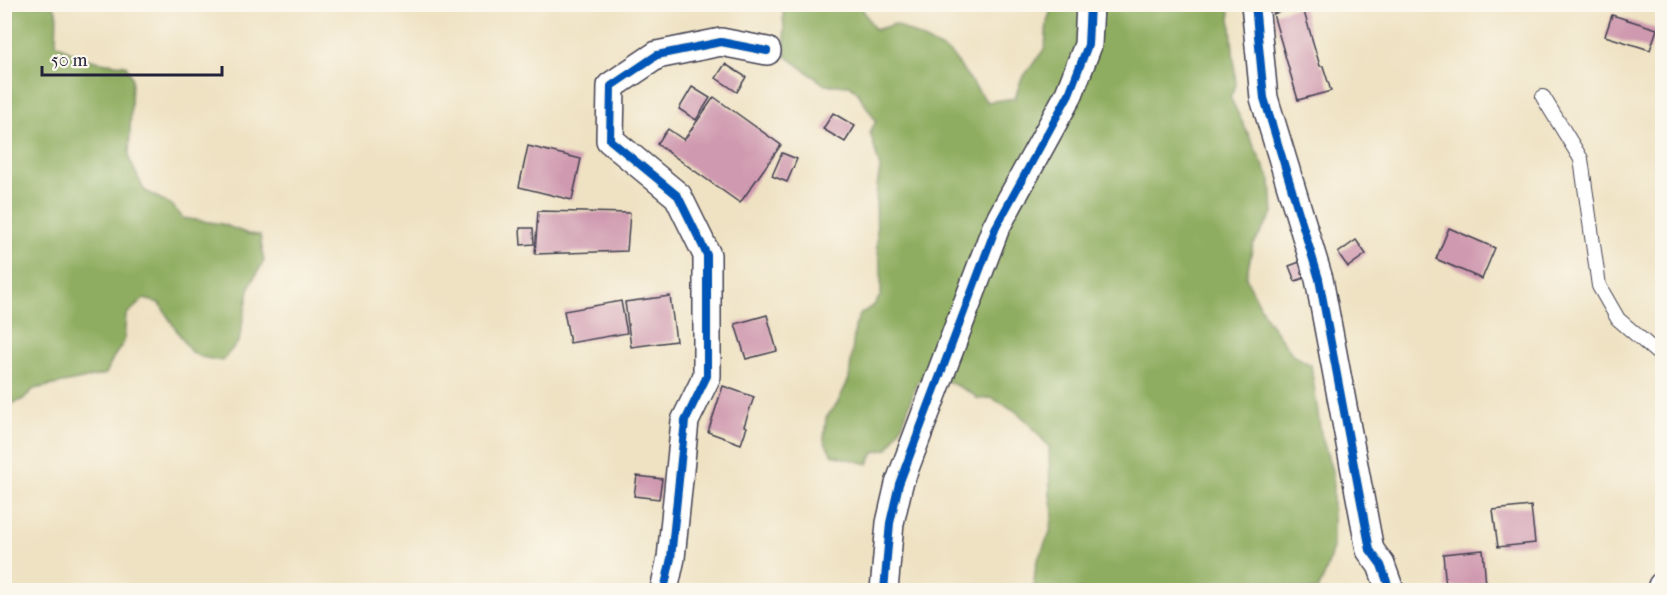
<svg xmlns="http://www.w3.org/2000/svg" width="1667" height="595" font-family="'IM FELL French Canon',serif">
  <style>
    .forest { fill: #8fad60; stroke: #58684e; stroke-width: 1.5 }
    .building { fill: #cf99af }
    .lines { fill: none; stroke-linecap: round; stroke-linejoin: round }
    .service-casing { stroke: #413f4f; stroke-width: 16 }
    .minor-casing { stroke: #413f4f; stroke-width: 30 }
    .service { stroke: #fff; stroke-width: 14 }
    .minor { stroke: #fff; stroke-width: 27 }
    .cycleway-casing { stroke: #fbf7ec; stroke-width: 11 }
    .cycleway { stroke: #0057b8; stroke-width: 8 }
  </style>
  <rect width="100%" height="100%" fill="#fbf7ec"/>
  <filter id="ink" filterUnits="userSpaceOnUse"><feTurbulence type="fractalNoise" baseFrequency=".0167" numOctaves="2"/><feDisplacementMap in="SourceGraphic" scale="12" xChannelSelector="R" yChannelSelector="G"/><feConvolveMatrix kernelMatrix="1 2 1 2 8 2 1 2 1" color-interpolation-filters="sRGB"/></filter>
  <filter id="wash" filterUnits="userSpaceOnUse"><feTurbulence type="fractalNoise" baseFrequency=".008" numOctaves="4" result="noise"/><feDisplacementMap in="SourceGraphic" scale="24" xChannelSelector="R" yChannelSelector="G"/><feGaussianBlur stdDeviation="1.35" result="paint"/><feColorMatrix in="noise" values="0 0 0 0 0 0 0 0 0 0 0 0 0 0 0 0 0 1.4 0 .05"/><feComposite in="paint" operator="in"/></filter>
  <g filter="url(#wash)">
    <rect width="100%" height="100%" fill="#efe2c3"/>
    <g class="forest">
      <path d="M4 5H53L57 13 56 43C80 59 97 63 126 65L132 78 129 158 144 190 172 205 183 218 222 224 248 234 260 235 264 261 250 285 239 341 222 361 201 357 190 351 159 303 144 299 126 315 124 342 113 358 106 374 34 389 22 400 5 406Z"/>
      <polygon points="785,5 860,5 875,30 895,24 950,53 987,102 1015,98 1021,80 1045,48 1047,21 1053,5 1229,5 1236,85 1230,97 1271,181 1273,213 1253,245 1246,278 1267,319 1293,355 1311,365 1321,434 1333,474 1333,547 1326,572 1318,590 1033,590 1036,564 1050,532 1053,513 1050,496 1049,447 1028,422 1014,410 992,398 978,399 971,393 933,374 917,382 903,423 888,449 874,452 868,464 832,455 824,440 826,418 838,402 849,379 855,327 860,314 874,305 881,295 881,267 877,248 876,193 880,168 870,132 876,121 857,92 850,85 825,85 786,56 783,14"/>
    </g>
    <g id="blocks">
      <g class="building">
        <polygon points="1302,5 1320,66 1323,66 1331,91 1298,100 1273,14"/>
        <polygon points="1612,15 1657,29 1650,50 1605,36"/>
        <polygon points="725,64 746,77 737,92 716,78"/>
        <polygon points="692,87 710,98 696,120 679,109"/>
        <polygon points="714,97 781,145 740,203 657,144 668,129 684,140"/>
        <polygon points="833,113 855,126 845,142 823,129"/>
        <polygon points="528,146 581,159 572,200 519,187"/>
        <polygon points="782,153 797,159 787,182 772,176"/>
        <polygon points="538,211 630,213 627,251 535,254"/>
        <polygon points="520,228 533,228 534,244 521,245"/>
        <polygon points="1449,228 1495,248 1482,279 1436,259"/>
        <polygon points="1356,240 1366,254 1348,267 1338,253"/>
        <polygon points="1305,260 1311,276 1295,281 1289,266"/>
        <polygon points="670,296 676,341 631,347 625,302"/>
        <polygon points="621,301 627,333 570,343 564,311"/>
        <polygon points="767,315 777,351 746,359 735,324"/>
        <polygon points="723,386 754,397 744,426 747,427 741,444 708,432"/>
        <polygon points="637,476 662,479 659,499 634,496"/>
        <polygon points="1531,506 1535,543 1498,547 1493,510"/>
        <polygon points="1483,550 1486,585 1446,588 1443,554"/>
      </g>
    </g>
  </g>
  <g filter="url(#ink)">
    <use href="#blocks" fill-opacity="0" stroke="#413f4f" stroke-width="1.5"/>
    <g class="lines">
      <defs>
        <polyline id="service" points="1543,97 1581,159 1599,286 1618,319 1662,357"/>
        <g id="minor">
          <polyline points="1255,4 1264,98 1319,279 1370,550 1381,565 1390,590"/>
          <polyline points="664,590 671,558 685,421 707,376 707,255 678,196 610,140 611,86 657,55 721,42 767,51"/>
          <polyline points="884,590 890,523 899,484 996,227 1069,94 1088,45 1090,4"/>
          <polyline points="1661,590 1662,586"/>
        </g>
      </defs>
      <use href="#service" class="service-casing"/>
      <use href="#minor" class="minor-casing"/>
      <use href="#service" class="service"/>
      <use href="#minor" class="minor"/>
      <defs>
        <g id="cycleway">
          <polyline points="1255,4 1264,98 1319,279 1370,550 1381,565 1390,590"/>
          <polyline points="664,590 671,558 685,421 707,376 707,255 678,196 610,140 611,86 657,55 721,42 767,51"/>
          <polyline points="884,590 890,523 899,484 996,227 1069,94 1088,45 1090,4"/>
        </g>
      </defs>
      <use href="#cycleway" class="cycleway-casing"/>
      <use href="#cycleway" class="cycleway"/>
    </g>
  </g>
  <rect width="1667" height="595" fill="none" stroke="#fbf7ec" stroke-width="24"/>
  <path d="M42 66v9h180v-9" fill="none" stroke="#22223b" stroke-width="3"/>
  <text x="51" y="66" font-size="18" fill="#22223b" stroke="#fbf7ec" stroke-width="4.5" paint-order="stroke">50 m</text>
</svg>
